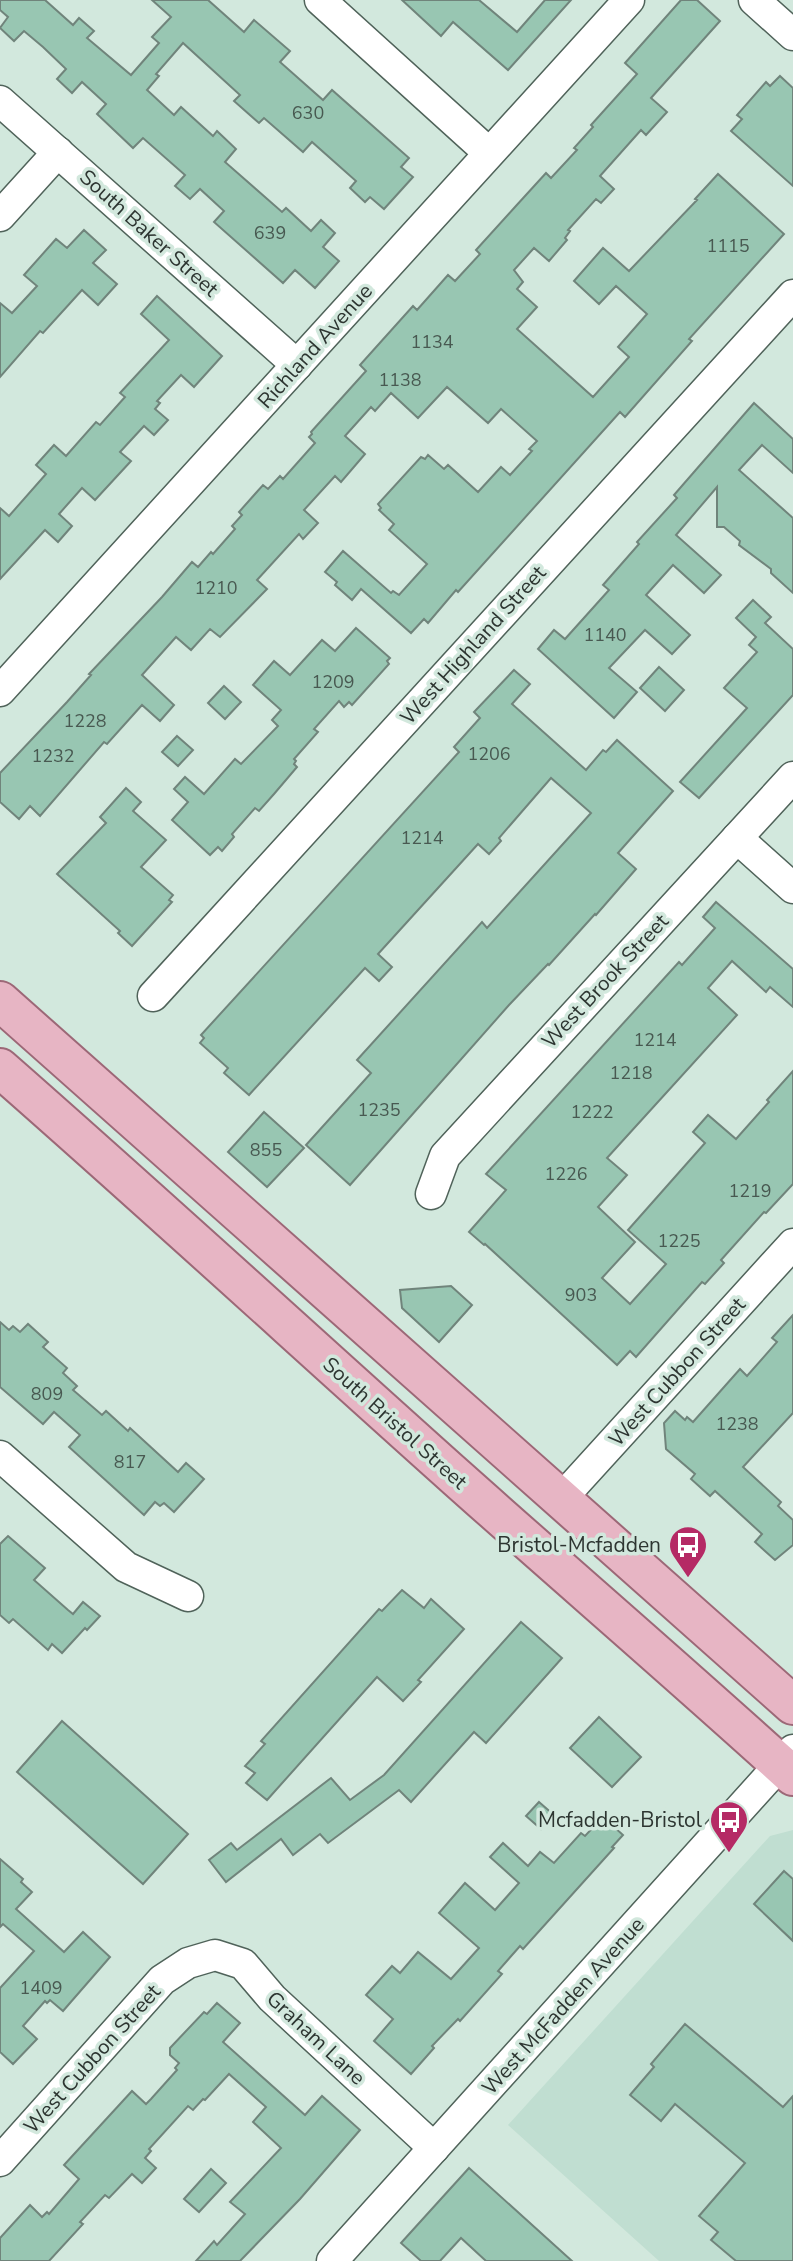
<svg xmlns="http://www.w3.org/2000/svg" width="793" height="2261" font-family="'Nunito Sans',sans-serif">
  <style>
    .built { fill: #c0ded1 }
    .building { fill: #98c6b2; stroke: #70847b; stroke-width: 2 }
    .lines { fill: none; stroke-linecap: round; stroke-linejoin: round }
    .minor-casing { stroke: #50635a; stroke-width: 33 }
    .major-casing { stroke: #9c6877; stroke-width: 42 }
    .minor { stroke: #fff; stroke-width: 30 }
    .major { stroke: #e7b5c4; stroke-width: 38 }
    .labels { text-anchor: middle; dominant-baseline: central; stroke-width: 7; stroke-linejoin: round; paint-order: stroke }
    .number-label { font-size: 18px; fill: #485951 }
    .street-label { font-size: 21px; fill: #2d3531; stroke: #d2e8dd }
    .poi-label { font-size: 21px; fill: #2d3531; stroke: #d2e8dd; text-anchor: end }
  </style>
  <rect width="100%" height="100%" fill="#d2e8dd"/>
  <polygon class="built" points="793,1830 793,2261 659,2261 508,2125 770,1836"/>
  <g class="building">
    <polygon points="0,0 45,0 73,25 79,18 94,31 87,38 131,75 159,43 152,37 171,17 152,0 208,0 244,32 254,20 290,51 280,62 323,100 332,90 409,158 401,167 413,177 384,209 370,197 365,202 350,188 356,181 312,142 303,152 264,118 259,123 234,101 240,95 183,43 156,74 159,76 147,90 174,115 181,107 213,136 217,131 236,149 225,162 282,212 286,208 311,231 321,220 335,233 323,247 339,261 315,288 295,270 283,283 214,222 224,211 200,189 190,199 175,186 185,175 143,138 133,148 97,114 106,104 82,82 72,93 57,79 66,69 43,47 24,31 14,41 0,28 8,17 0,10"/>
    <polygon points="402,0 479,0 517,32 545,0 571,0 508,70 453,22 441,36"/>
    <polygon points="681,0 697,0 720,21 651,98 667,112 646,135 641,130 600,176 614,189 601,203 596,199 568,230 570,231 565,238 567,240 549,261 534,248 514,270 523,282 517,289 537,307 517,329 593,397 629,357 618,347 647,314 616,286 599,304 574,281 603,248 629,271 697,200 695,199 718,174 784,234 689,339 692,341 625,417 620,412 458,592 456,590 428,623 424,619 411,633 361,589 352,600 335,585 337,582 325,572 343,551 391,593 393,591 399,595 427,564 389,530 394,524 379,510 381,508 378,504 421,457 425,459 428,455 444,469 448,465 478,492 501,467 510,475 532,451 529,449 537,441 501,409 488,423 447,387 418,418 391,393 375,411 371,407 345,436 365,454 341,482 335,476 304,510 318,523 303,539 299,534 257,580 267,589 220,637 210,629 191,650 176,637 142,675 174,705 160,721 142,705 107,744 104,742 40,816 30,806 19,819 0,802 0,773 67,702 91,675 89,674 162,597 192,562 198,567 211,552 213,554 235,529 232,526 242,515 239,512 263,485 268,489 280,476 283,479 315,443 309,437 312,434 311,432 366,371 360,365 413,306 417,310 448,275 455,281 480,254 476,250 515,207 546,173 551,178 577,150 574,148 593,127 591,125 637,74 625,63"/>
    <polygon points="780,76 793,88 793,186 731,131 742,119 737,115 766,82 770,86"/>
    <polygon points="84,230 106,250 93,263 117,284 98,305 82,290 43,333 40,331 0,377 0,303 12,313 37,286 24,275 56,239 67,248"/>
    <polygon points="157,296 222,356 194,387 181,375 157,401 160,403 155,409 168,420 154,435 144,426 120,452 131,461 95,500 82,488 59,514 72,526 58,542 45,530 0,579 0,508 9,516 46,474 36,465 54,445 66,456 96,422 100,425 125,397 120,393 169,340 141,314"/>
    <polygon points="754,403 793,439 793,473 762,445 739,470 793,518 793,593 771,573 771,569 739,545 740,541 724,527 717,527 717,487 676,535 721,575 704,593 673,565 646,595 690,635 672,654 645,630 609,668 637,692 614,718 538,649 554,630 565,639 609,590 603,585 639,544 637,542 677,498 674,495"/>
    <polygon points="753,600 771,617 765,623 793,649 793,695 699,798 680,782 747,708 724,688 757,652 749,645 756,637 736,618"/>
    <polygon points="356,628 390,658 387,661 389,664 352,705 349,702 344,707 339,701 314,729 318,732 294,759 296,761 294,764 297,767 274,794 259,811 255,808 232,834 234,837 222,851 218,847 210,855 172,820 188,802 174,789 185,777 204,794 235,759 241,764 278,726 272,720 281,710 253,685 274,661 290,675 322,640 335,651"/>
    <polygon points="659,667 684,690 665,711 640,688"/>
    <polygon points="514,670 530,684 512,704 586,770 603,750 606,752 617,740 673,791 618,853 636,869 596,915 595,914 549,965 548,964 509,1005 350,1185 306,1145 371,1073 357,1060 482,922 487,928 591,813 551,778 499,838 501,841 489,854 478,844 378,954 392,967 379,981 365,968 249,1095 224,1073 228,1068 200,1043 204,1038 201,1035 459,752 454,747 480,718 474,712"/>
    <polygon points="224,686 241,702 225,719 208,703"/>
    <polygon points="177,736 193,750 178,766 162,752"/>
    <polygon points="126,788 141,802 133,811 166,840 141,867 173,895 169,900 172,902 132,946 118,933 120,931 57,874 106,823 100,817"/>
    <polygon points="716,902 793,969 793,1007 770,987 766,992 732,961 708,988 737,1015 607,1158 627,1175 598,1207 635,1242 602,1278 630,1304 666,1264 628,1230 705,1143 693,1132 708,1115 736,1139 769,1102 767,1100 793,1071 793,1184 766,1213 764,1212 721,1260 724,1263 705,1284 702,1282 636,1357 630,1351 617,1365 485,1244 484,1245 469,1232 506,1190 486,1174 679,962 682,965 715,928 703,917"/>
    <polygon points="264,1112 304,1148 267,1187 228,1152"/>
    <polygon points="451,1286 472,1305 439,1342 402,1308 400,1290"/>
    <polygon points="793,1315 793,1413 743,1467 781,1502 778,1506 793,1520 793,1545 775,1560 755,1542 762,1534 715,1491 710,1496 691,1479 695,1474 666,1449 664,1423 675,1411 685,1420 687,1417 693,1422 740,1369 747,1376 777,1342 772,1338"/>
    <polygon points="0,1322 9,1330 13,1326 20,1332 28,1324 48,1342 43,1347 67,1368 63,1373 77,1386 73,1390 102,1415 106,1411 128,1431 130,1428 178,1472 186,1463 204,1479 174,1512 164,1503 160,1506 155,1502 144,1515 69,1447 80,1435 54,1412 43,1424 0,1387"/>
    <polygon points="8,1536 45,1568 34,1580 68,1610 73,1614 83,1602 100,1616 87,1630 85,1628 62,1653 52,1644 48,1650 13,1619 9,1623 0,1615 0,1544"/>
    <polygon points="402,1590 424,1608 431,1599 464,1629 418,1680 421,1682 403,1701 377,1677 267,1800 246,1783 255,1773 245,1766 265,1744 261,1741 379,1609 382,1611"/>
    <polygon points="521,1622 562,1658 486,1743 474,1732 411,1802 399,1790 328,1843 320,1834 293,1855 281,1839 226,1882 209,1860 231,1843 237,1850 331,1778 350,1800 384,1775"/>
    <polygon points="599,1717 641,1757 612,1787 570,1748"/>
    <polygon points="62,1721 188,1834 143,1884 17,1772"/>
    <polygon points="539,1802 554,1815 541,1829 526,1816"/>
    <polygon points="603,1817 623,1835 612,1847 614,1848 523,1949 520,1946 498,1971 502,1974 460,2021 458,2019 432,2046 434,2048 411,2074 374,2041 393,2019 366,1995 392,1966 400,1973 418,1952 451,1979 479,1948 439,1913 465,1883 495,1910 519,1883 490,1857 503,1843 528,1866 540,1852 554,1863 581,1833 585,1836"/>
    <polygon points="0,1859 23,1879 21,1882 32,1892 16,1909 64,1952 83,1932 110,1957 63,2011 50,2000 47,2003 45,2001 23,2026 37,2039 13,2064 0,2052 0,1988 34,1951 3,1924 0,1927"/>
    <polygon points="784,1871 793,1879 793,1941 754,1904"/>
    <polygon points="217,2003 240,2023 223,2042 305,2115 322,2096 360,2130 300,2199 240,2261 196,2261 214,2241 217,2245 245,2214 230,2202 281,2148 253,2122 266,2107 229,2074 205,2100 203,2099 193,2110 188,2106 149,2149 151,2151 145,2158 156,2168 142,2183 132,2174 109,2198 105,2195 80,2222 83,2224 49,2261 0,2261 0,2238 30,2205 42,2217 47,2212 49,2214 79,2179 64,2165 132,2091 146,2104 151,2099 177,2070 175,2068 179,2063 170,2055 170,2048 204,2012 207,2014"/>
    <polygon points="685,2024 783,2107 793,2096 793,2261 736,2261 711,2240 718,2232 699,2216 745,2163 675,2104 661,2121 630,2095 654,2067 651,2064"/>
    <polygon points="469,2168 572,2261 486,2261 461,2238 440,2261 421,2261 401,2243"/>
    <polygon points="211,2169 226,2183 199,2212 184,2199"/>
  </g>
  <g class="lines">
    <defs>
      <g id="minor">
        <polyline points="320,0 489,153"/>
        <polyline points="754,0 793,35"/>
        <polyline points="0,101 297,365"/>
        <polyline points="0,216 58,152"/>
        <polyline points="0,691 629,0"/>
        <polyline points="737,838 793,888"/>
        <polyline points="153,996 793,295"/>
        <polyline points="431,1194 445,1156 793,777"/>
        <polyline points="0,1456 126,1567 188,1596"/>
        <polyline points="561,1499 793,1244"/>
        <polyline points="0,2161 162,1980 188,1963 215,1955 243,1964 272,1998 434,2148"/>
        <polyline points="332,2261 793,1750"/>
      </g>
      <g id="major">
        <polyline points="0,1001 793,1705"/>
        <path d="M0 1068C154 1203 305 1342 457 1478 569 1578 682 1675 793 1776"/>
      </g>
    </defs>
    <use href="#minor" class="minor-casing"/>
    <use href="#major" class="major-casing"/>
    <use href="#minor" class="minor"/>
    <use href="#major" class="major"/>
  </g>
  <defs>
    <symbol id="bus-pin" viewBox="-11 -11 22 30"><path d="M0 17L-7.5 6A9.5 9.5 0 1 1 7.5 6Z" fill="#b52a65" stroke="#d2e8dd"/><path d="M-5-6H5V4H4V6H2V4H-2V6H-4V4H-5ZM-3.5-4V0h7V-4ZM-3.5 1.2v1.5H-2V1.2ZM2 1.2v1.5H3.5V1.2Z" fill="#fff"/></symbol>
  </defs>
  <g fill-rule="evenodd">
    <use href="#bus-pin" x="666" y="1523" width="44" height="60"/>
    <use href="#bus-pin" x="707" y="1798" width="44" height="60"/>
  </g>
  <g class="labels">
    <g class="number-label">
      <text x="308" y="113">630</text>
      <text x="270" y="233">639</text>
      <text x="728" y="246">1115</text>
      <text x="432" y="342">1134</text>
      <text x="400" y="380">1138</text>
      <text x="216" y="588">1210</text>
      <text x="605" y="635">1140</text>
      <text x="333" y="682">1209</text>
      <text x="85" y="721">1228</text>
      <text x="489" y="754">1206</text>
      <text x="53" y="756">1232</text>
      <text x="422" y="838">1214</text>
      <text x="655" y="1040">1214</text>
      <text x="631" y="1073">1218</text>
      <text x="379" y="1110">1235</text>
      <text x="592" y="1112">1222</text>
      <text x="266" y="1150">855</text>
      <text x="566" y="1174">1226</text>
      <text x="750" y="1191">1219</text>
      <text x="679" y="1241">1225</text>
      <text x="581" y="1295">903</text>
      <text x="47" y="1394">809</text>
      <text x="737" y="1424">1238</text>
      <text x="130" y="1462">817</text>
      <text x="41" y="1988">1409</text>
    </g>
    <g class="street-label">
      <text transform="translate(149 233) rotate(42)">South Baker Street</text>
      <text transform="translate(315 346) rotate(-48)">Richland Avenue</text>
      <text transform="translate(473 645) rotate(-48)">West Highland Street</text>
      <text transform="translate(605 981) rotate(-47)">West Brook Street</text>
      <text transform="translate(677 1372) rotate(-48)">West Cubbon Street</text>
      <text transform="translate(395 1423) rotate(42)">South Bristol Street</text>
      <text transform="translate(563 2006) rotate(-48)">West McFadden Avenue</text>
      <text transform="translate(316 2038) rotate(43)">Graham Lane</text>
      <text transform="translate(92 2059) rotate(-48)">West Cubbon Street</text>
    </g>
    <g class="poi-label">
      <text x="661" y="1545">Bristol-Mcfadden</text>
      <text x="702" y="1820">Mcfadden-Bristol</text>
    </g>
  </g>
</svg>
